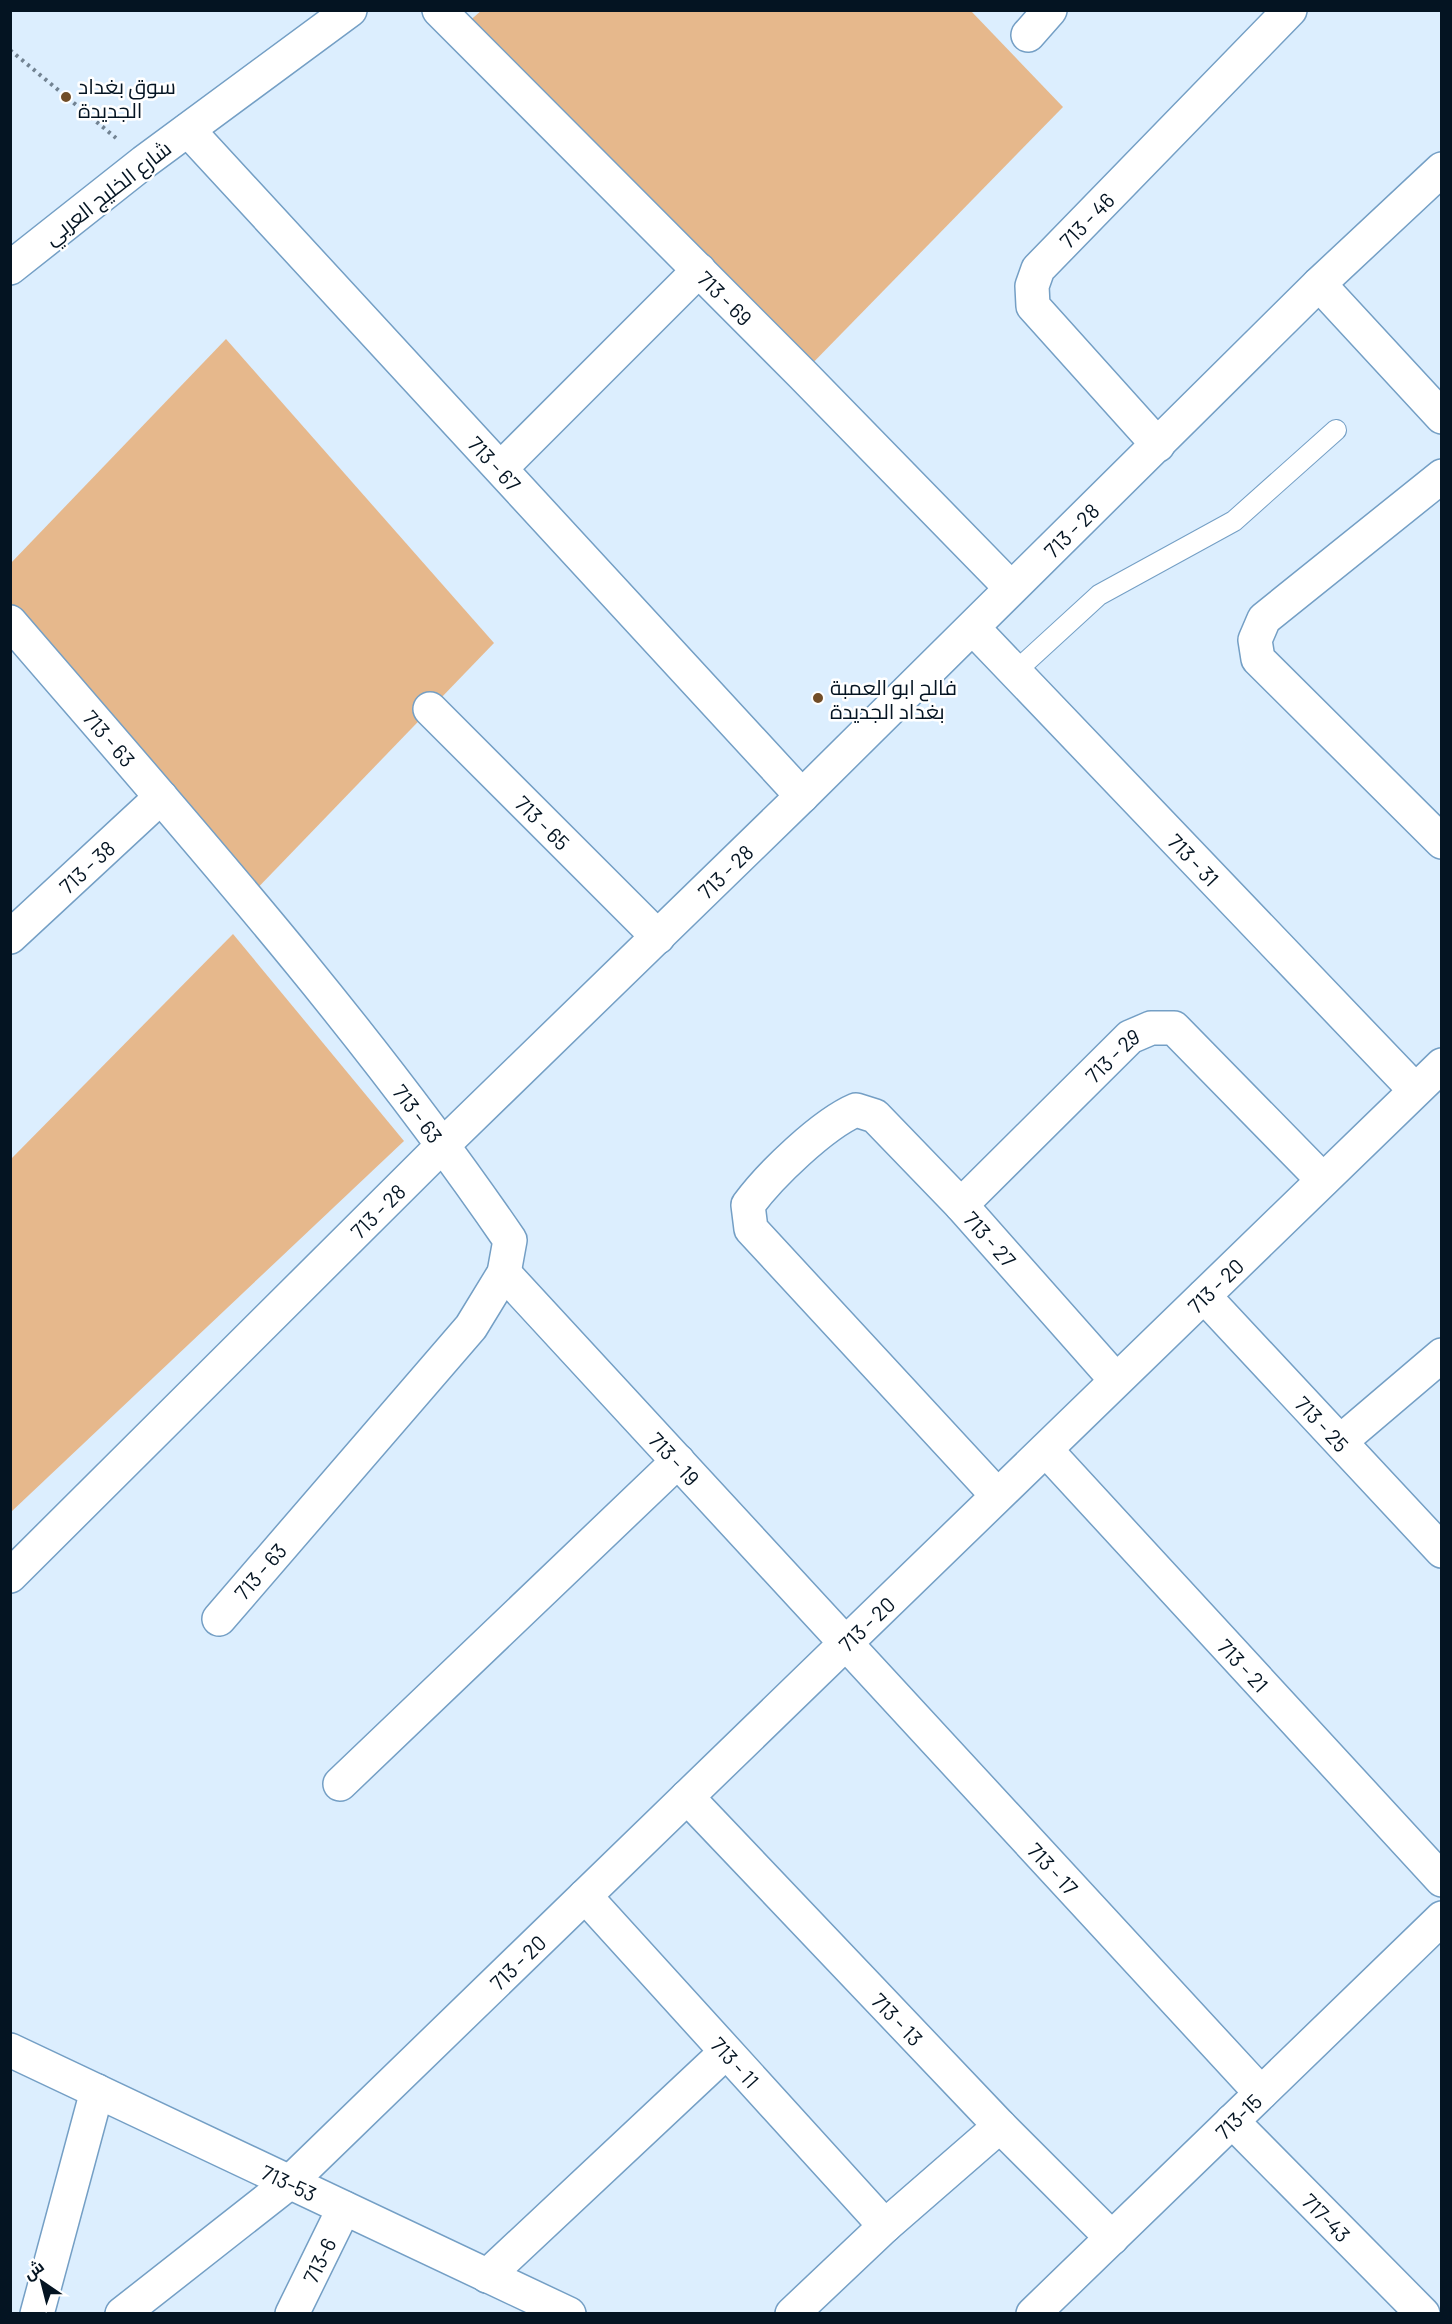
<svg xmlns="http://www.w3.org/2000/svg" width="1452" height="2324" font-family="Barlow,Cairo,sans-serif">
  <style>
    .green { fill: #e6b88c }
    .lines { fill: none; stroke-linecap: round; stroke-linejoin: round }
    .service-casing { stroke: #749fc5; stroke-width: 22 }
    .minor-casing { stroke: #749fc5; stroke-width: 36 }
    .tertiary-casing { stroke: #749fc5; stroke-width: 36 }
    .path { stroke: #728392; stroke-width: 4; stroke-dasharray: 3 4.5; stroke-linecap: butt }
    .service { stroke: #fff; stroke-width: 20 }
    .minor { stroke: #fff; stroke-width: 33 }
    .tertiary { stroke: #fff; stroke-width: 33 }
    .poi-dot { fill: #714d27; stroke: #fff; stroke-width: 2 }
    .labels { text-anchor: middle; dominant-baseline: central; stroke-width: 5; stroke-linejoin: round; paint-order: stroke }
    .poi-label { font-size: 21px; fill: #041422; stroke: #fff; text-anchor: start }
    .street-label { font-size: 21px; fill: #041422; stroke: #fff }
  </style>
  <rect width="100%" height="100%" fill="#dceefe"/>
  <g class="green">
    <polygon points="482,10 971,11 1063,107 802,374 459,30"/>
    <polygon points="226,339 494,643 248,898 11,622 10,564"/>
    <polygon points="233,934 404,1141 11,1512 11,1159"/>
  </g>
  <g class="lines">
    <defs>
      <polyline id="service" points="1015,672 1099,595 1234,521 1336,430"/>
      <g id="minor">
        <path id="s1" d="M439 10 802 374 1011 588"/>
        <polyline points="1028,35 1050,10"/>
        <path id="s2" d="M188 130 802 796"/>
        <polyline points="1319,284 1442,417"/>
        <path id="s3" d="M1158 445 1033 306 1032 286 1038 269 1290 10"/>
        <polyline points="501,468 699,270"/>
        <polyline points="1442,476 1264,619 1255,640 1258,659 1442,842"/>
        <path id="s4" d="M10 622C183 823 360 1021 510 1240L504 1273 471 1327 219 1619"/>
        <path id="s5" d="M973 628 1415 1090"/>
        <path id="s6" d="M430 709 658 937"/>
        <path id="s7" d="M10 937 161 797"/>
        <path id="s8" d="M961 1205 1130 1037 1151 1028H1174L1323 1180"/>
        <path id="s9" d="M504 1273 1261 2093"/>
        <path id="s10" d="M1204 1296 1442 1551"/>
        <polyline points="1341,1441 1442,1355"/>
        <path id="s11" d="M1046 1450 1442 1880"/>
        <path id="s12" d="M997 1495 751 1229 748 1205C770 1175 823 1124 856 1110L875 1116 961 1205 1116 1380"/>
        <path id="s13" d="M10 1576 444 1144 802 796 1319 284 1442 169"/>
        <polyline points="340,1784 678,1461"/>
        <path id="s14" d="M687 1797 1000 2126 1112 2238"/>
        <path id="s15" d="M585 1896 885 2226"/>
        <path id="s16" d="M10 2050 569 2314"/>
        <path id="s17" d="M1232 2121 1423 2314"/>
        <polyline points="487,2276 726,2052"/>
        <polyline points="37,2314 97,2091"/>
        <path id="s18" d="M122 2314 290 2182 1442 1065"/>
        <path id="s19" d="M292 2314 344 2208"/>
        <polyline points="792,2314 885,2226 1000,2126"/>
        <path id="s20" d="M1033 2314 1442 1918"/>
      </g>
      <polyline id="tertiary" points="10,268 144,162 350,10"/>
    </defs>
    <use href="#service" class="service-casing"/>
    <use href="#minor" class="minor-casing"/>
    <use href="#tertiary" class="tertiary-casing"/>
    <polyline class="path" points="10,50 116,138"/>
    <use href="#service" class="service"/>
    <use href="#minor" class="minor"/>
    <use href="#tertiary" class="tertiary"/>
  </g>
  <g class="poi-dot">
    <circle cx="66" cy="97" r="6"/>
    <circle cx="818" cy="698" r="6"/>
  </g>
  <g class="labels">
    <g class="poi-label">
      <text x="78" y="85">سوق بغداد<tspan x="78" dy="24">الجديدة</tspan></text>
      <text x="830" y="686">فالح ابو العمبة<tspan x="830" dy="24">بغداد الجديدة</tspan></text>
    </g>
    <g class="street-label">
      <text transform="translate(107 192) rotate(-38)">شارع الخليج العربي</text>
      <text stroke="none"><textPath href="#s3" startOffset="294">713 - 46</textPath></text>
      <text stroke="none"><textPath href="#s1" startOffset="406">713 - 69</textPath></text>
      <text stroke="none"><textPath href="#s2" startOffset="453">713 - 67</textPath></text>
      <text stroke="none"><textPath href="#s13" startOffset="1490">713 - 28</textPath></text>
      <text stroke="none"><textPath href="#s4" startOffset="153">713 - 63</textPath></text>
      <text stroke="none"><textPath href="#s6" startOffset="160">713 - 65</textPath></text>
      <text stroke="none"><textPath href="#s5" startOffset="320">713 - 31</textPath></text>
      <text stroke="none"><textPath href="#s7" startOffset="104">713 - 38</textPath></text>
      <text stroke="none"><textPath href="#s13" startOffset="1004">713 - 28</textPath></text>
      <text stroke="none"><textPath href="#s8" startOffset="213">713 - 29</textPath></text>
      <text stroke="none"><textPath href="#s4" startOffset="639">713 - 63</textPath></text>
      <text stroke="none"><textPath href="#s13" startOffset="518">713 - 28</textPath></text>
      <text stroke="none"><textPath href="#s12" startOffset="720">713 - 27</textPath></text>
      <text stroke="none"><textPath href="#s18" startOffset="1502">713 - 20</textPath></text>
      <text stroke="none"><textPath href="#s10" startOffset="174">713 - 25</textPath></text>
      <text stroke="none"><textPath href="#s9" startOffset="252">713 - 19</textPath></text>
      <text transform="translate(260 1571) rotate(-49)">713 - 63</text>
      <text stroke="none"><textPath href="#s18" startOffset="1016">713 - 20</textPath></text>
      <text stroke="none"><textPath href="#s11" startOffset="292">713 - 21</textPath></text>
      <text stroke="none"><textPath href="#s9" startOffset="810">713 - 17</textPath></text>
      <text stroke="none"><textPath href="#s18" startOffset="530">713 - 20</textPath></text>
      <text stroke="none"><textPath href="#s14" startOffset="306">713 - 13</textPath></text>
      <text stroke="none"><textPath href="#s15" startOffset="224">713 - 11</textPath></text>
      <text stroke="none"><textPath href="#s20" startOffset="285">713-15</textPath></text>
      <text stroke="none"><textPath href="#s16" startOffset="309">713-53</textPath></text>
      <text stroke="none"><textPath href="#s17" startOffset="135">717-43</textPath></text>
      <text stroke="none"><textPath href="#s19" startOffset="60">713-6</textPath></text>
    </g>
  </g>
  <rect width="1452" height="2324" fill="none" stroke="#041422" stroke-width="24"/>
  <g transform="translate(42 2282) rotate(325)" stroke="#ffffff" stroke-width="4.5" paint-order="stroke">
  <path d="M0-4.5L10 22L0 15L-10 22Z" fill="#041422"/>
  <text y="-9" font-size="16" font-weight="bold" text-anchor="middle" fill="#041422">ش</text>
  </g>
</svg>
